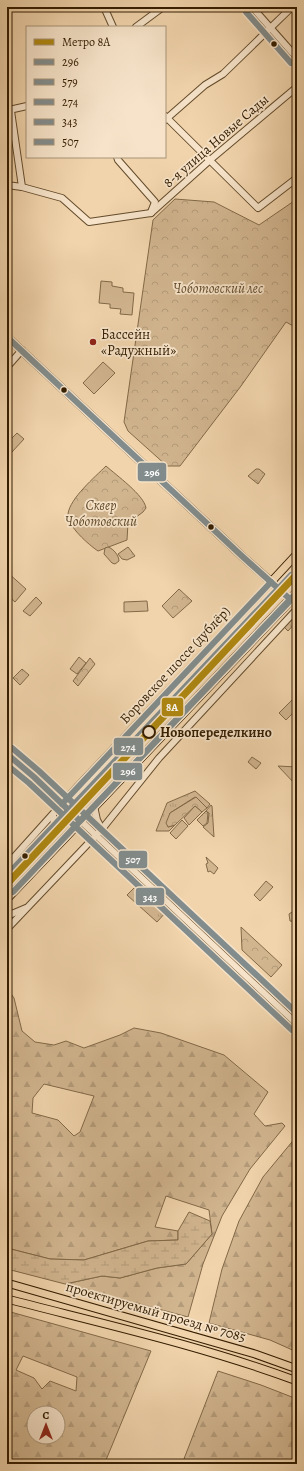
<svg xmlns="http://www.w3.org/2000/svg" width="304" height="1471" font-family="Alegreya,serif">
  <style>
    .grass { fill: url(#grass-tufts); stroke: #826948 }
    .forest { fill: url(#forest-firs); stroke: #826948; fill-rule: evenodd }
    .wetland { fill: url(#wetland-marsh); stroke: #826948 }
    .park { fill: url(#park-crowns); stroke: #826948 }
    .garden { fill: #d1b58f; stroke: #826948 }
    .lines { fill: none; stroke-linecap: round; stroke-linejoin: round }
    .minor-casing { stroke: #634b2b; stroke-width: 8 }
    .major-casing { stroke: #341d00; stroke-width: 9 }
    .minor { stroke: #f6e3c9; stroke-width: 6 }
    .major { stroke: #f1d4ac; stroke-width: 7 }
    .bus-1-casing { stroke: #f6e3c9; stroke-width: 9 }
    .bus-2-casing { stroke: #f6e3c9; stroke-width: 9 }
    .bus-3-casing { stroke: #f6e3c9; stroke-width: 9 }
    .bus-4-casing { stroke: #f6e3c9; stroke-width: 9 }
    .bus-5-casing { stroke: #f6e3c9; stroke-width: 9 }
    .bus-1 { stroke: #828c8c; stroke-width: 6 }
    .bus-2 { stroke: #828c8c; stroke-width: 6 }
    .bus-3 { stroke: #828c8c; stroke-width: 6 }
    .bus-4 { stroke: #828c8c; stroke-width: 6 }
    .bus-5 { stroke: #828c8c; stroke-width: 6 }
    .metro-1-casing { stroke: #f6e3c9; stroke-width: 10 }
    .metro-1 { stroke: #ae8711; stroke-width: 7 }
    .bus-dot { fill: #341d00; stroke: #f6e3c9; stroke-width: 1.5 }
    .poi-dot { fill: #8f2418; stroke: #f6e3c9; stroke-width: 1.5 }
    .stop-dot { fill: #f6e3c9; stroke: #341d00; stroke-width: 2 }
    .labels { text-anchor: middle; dominant-baseline: central; stroke-width: 3.5; stroke-linejoin: round; paint-order: stroke }
    .street-label { font-size: 14px; fill: #341d00; stroke: #f6e3c9 }
    .park-label { font-size: 14px; font-style: italic; fill: #634b2b; stroke: #f6e3c9 }
    .poi-label { font-size: 14px; fill: #341d00; stroke: #f6e3c9; text-anchor: start }
    .stop-label { font-size: 14px; font-weight: bold; fill: #341d00; stroke: #f6e3c9; text-anchor: start }
    .line-badge { stroke: #f6e3c9; stroke-width: 1.5 }
    .badge-label { font-size: 11px; text-anchor: middle; font-weight: bold; fill: #fff }
  </style>
  <defs>
    <pattern id="grass-tufts" width="24" height="20" patternUnits="userSpaceOnUse"><rect width="24" height="20" fill="#d1b58f"/><path d="M3 7l-1-3M5 7V3M7 7l1-3M15 17l-1-3M17 17v-4M19 17l1-3" fill="none" stroke="#b49b7a"/></pattern>
    <pattern id="forest-firs" width="22" height="20" patternUnits="userSpaceOnUse"><rect width="22" height="20" fill="#d1b58f"/><path d="M5 1l3.5 6h-7zM16 11l3.5 6h-7z" fill="#b49b7a"/></pattern>
    <pattern id="wetland-marsh" width="20" height="14" patternUnits="userSpaceOnUse"><rect width="20" height="14" fill="#d1b58f"/><path d="M1 5h8M5 5V1M11 12h8M15 12V8" fill="none" stroke="#b49b7a"/></pattern>
    <pattern id="park-crowns" width="20" height="18" patternUnits="userSpaceOnUse"><rect width="20" height="18" fill="#d1b58f"/><path d="M2 6a3 3 0 1 1 6 0M12 15a3 3 0 1 1 6 0" fill="none" stroke="#b49b7a"/></pattern>
  </defs>
  <rect width="100%" height="100%" fill="#f1d4ac"/>
  <filter id="stains"><feTurbulence type="fractalNoise" baseFrequency=".005" numOctaves="4"/><feColorMatrix values="0 0 0 0 .2 0 0 0 0 .09 0 0 0 0 .02 0 0 0 .5 -.17"/></filter>
  <radialGradient id="worn" r=".72"><stop offset=".6" stop-color="#630" stop-opacity="0"/><stop offset="1" stop-color="#630" stop-opacity=".3"/></radialGradient>
  <g class="grass">
    <polygon points="297,611 297,621 288,631 283,626"/>
    <polygon points="195,791 210,804 207,808 195,797 170,813 168,827 175,825 169,831 156,831 167,803"/>
    <polygon points="211,805 212,806 214,837 203,827 208,823 209,813 206,811"/>
    <polygon points="206,857 218,868 214,874 210,871 208,872 206,864 208,863"/>
    <polygon points="137,885 166,912 157,922 127,895"/>
  </g>
  <g class="forest">
    <path d="M7 988 14 998 22 1031 35 1042 54 1045 66 1041 84 1048 120 1035 134 1028 161 1033 224 1055 268 1092 254 1114 265 1126 282 1123 285 1126 250 1169 222 1216 203 1264 188 1317 65 1284 102 1276 120 1278 157 1268 186 1264 212 1234 209 1210 166 1196 155 1227 178 1231V1240L148 1241 84 1260 50 1259 7 1248ZM44 1084 94 1096 80 1132 74 1136 58 1120 32 1113 33 1098Z"/>
    <polygon points="296,1137 297,1138 297,1352 270,1340 209,1323 222,1269 239,1221 263,1177"/>
    <path d="M7 1311 151 1351 106 1460 107 1464H7ZM23 1356 77 1377 76 1391 50 1381 42 1389 34 1378 16 1370ZM34 1413H58V1437H34Z"/>
    <polygon points="218,1371 261,1385 297,1399 297,1464 182,1464"/>
  </g>
  <polygon class="wetland" points="189,1212 210,1221 212,1234 186,1264 157,1268 120,1278 102,1276 65,1284 7,1269 7,1248 50,1259 84,1260 148,1241 178,1240 178,1231"/>
  <g class="park">
    <polygon points="175,199 214,202 259,225 297,199 297,328 286,322 241,386 180,466 167,466 128,431 124,422 153,220"/>
    <path d="M106 466C116 475 144 495 146 508L143 512 128 523 127 540 98 551C89 545 67 526 68 514 70 498 95 477 106 466Z"/>
    <polygon points="256,469 259,469 265,474 258,484 248,476"/>
    <polygon points="128,547 135,556 127,560 122,559 118,554"/>
    <polygon points="179,589 192,601 173,618 162,606"/>
    <polygon points="90,658 95,664 78,686 73,681"/>
    <polygon points="22,669 29,675 20,685 13,678"/>
    <polygon points="252,757 261,763 256,769 248,762"/>
    <polygon points="278,766 297,767 297,783 295,784"/>
    <polygon points="196,797 207,808 202,812 195,806 175,825 168,827 166,823 170,813"/>
    <polygon points="206,811 208,813 207,823 203,826 197,820"/>
    <polygon points="292,912 297,912 297,922 290,921 289,914"/>
    <polygon points="241,927 282,965 271,977 242,950"/>
  </g>
  <g class="garden">
    <polygon points="101,281 112,282 112,286 123,288 123,292 134,293 132,315 120,314 121,309 110,308 110,304 99,303"/>
    <polygon points="103,362 115,373 94,394 83,383"/>
    <polygon points="17,433 24,439 12,452 7,447 7,443"/>
    <path d="M108 547C114 549 119 556 119 561L115 564 112 563 104 554 105 548Z"/>
    <polygon points="7,572 26,589 15,602 7,595"/>
    <polygon points="36,597 42,603 30,616 23,611"/>
    <polygon points="147,601 148,611 124,612 124,602"/>
    <polygon points="79,657 86,663 77,674 70,669"/>
    <polygon points="293,699 297,703 297,709 286,720 279,713"/>
    <polygon points="195,806 202,812 189,825 184,818"/>
    <polygon points="182,820 188,826 176,839 170,833"/>
    <polygon points="266,881 273,887 260,901 254,895"/>
  </g>
  <g class="lines">
    <defs>
      <g id="minor">
        <polyline points="104,7 113,27"/>
        <polyline points="252,7 297,58"/>
        <polyline points="136,27 163,7"/>
        <polyline points="9,110 27,106"/>
        <polyline points="11,111 22,187"/>
        <polyline points="165,116 258,208 297,178"/>
        <polyline points="165,120 205,85 223,74 292,7"/>
        <polyline points="117,157 118,160 155,202 151,212"/>
        <polyline points="7,185 22,187 62,198 89,222 151,213"/>
        <polyline points="151,213 210,160 297,87"/>
        <polyline points="7,367 22,350"/>
        <polyline points="7,754 34,777 297,1024"/>
        <polyline points="94,806 97,820 102,829"/>
        <polyline points="53,815 55,836"/>
        <polyline points="7,865 78,786 271,582"/>
        <polyline points="7,916 26,908"/>
        <polyline points="7,929 102,829 159,758 297,609"/>
      </g>
      <g id="major">
        <polyline points="7,337 243,557 287,596"/>
        <polyline points="271,582 297,554"/>
        <polyline points="7,887 297,580"/>
        <polyline points="7,899 297,594"/>
        <polyline points="7,1283 255,1354 297,1369"/>
        <path d="M7 1299C104 1324 203 1346 297 1381"/>
      </g>
    </defs>
    <use href="#minor" class="minor-casing"/>
    <use href="#major" class="major-casing"/>
    <use href="#minor" class="minor"/>
    <use href="#major" class="major"/>
    <defs>
      <g id="bus-1">
        <polyline points="7,337 243,557 291,600 80,821 34,777 7,754"/>
        <polyline points="62,804 271,582"/>
      </g>
      <g id="bus-2">
        <polyline points="246,12 291,63"/>
        <polyline points="13,892 297,592"/>
      </g>
      <polyline id="bus-3" points="7,875 291,575"/>
      <polyline id="bus-4" points="7,765 29,783 292,1030"/>
      <polyline id="bus-5" points="12,748 39,771 297,1013"/>
    </defs>
    <use href="#bus-1" class="bus-1-casing"/>
    <use href="#bus-2" class="bus-2-casing"/>
    <use href="#bus-3" class="bus-3-casing"/>
    <use href="#bus-4" class="bus-4-casing"/>
    <use href="#bus-5" class="bus-5-casing"/>
    <use href="#bus-1" class="bus-1"/>
    <use href="#bus-2" class="bus-2"/>
    <use href="#bus-3" class="bus-3"/>
    <use href="#bus-4" class="bus-4"/>
    <use href="#bus-5" class="bus-5"/>
    <defs>
      <polyline id="metro-1" points="7,884 297,574"/>
    </defs>
    <use href="#metro-1" class="metro-1-casing"/>
    <use href="#metro-1" class="metro-1"/>
  </g>
  <g class="bus-dot">
    <circle cx="274" cy="44" r="3.5"/>
    <circle cx="64" cy="390" r="3.5"/>
    <circle cx="211" cy="527" r="3.5"/>
    <circle cx="25" cy="856" r="3.5"/>
  </g>
  <circle class="poi-dot" cx="93" cy="342" r="4"/>
  <circle class="stop-dot" cx="149" cy="732" r="6"/>
  <g class="labels">
    <g class="street-label">
      <text transform="translate(216 141) rotate(-41)">8-я улица Новые Сады</text>
      <text transform="translate(175 665) rotate(-47)">Боровское шоссе (дублёр)</text>
      <text transform="translate(156 1312) rotate(16)">проектируемый проезд № 7085</text>
    </g>
    <g class="park-label">
      <text x="218" y="288">Чоботовский лес</text>
      <text x="101" y="505">Сквер<tspan x="101" dy="16">Чоботовский</tspan></text>
    </g>
    <g class="poi-label">
      <text x="101" y="334">Бассейн<tspan x="101" dy="16">«Радужный»</tspan></text>
    </g>
    <g class="stop-label">
      <text x="160" y="732">Новопеределкино</text>
    </g>
  </g>
  <g class="line-badge">
    <rect x="137" y="462" width="30" height="20" rx="4" fill="#828c8c"/>
    <rect x="161" y="697" width="23" height="20" rx="4" fill="#ae8711"/>
    <rect x="113" y="737" width="31" height="19" rx="4" fill="#828c8c"/>
    <rect x="112" y="762" width="31" height="19" rx="4" fill="#828c8c"/>
    <rect x="118" y="850" width="30" height="19" rx="4" fill="#828c8c"/>
    <rect x="135" y="887" width="30" height="19" rx="4" fill="#828c8c"/>
  </g>
  <g class="badge-label">
    <text x="152" y="476">296</text>
    <text x="172" y="711">8А</text>
    <text x="128" y="751">274</text>
    <text x="128" y="775">296</text>
    <text x="133" y="863">507</text>
    <text x="150" y="901">343</text>
  </g>
  <rect width="304" height="1471" fill="none" stroke="#f1d4ac" stroke-width="24"/>
  <rect x="8" y="8" width="288" height="1455" fill="none" stroke="#341d00" stroke-width="2"/>
  <rect x="12" y="12" width="280" height="1447" fill="none" stroke="#341d00"/>
  <rect x="26" y="26" width="140" height="132" fill="#f6e3c9" stroke="#a89479"/>
  <rect x="34" y="39" width="20" height="6" fill="#ae8711" stroke="#a89479"/>
  <text x="62" y="46" font-size="12" fill="#341d00">Метро 8А</text>
  <rect x="34" y="59" width="20" height="6" fill="#828c8c" stroke="#a89479"/>
  <text x="62" y="66" font-size="12" fill="#341d00">296</text>
  <rect x="34" y="79" width="20" height="6" fill="#828c8c" stroke="#a89479"/>
  <text x="62" y="86" font-size="12" fill="#341d00">579</text>
  <rect x="34" y="99" width="20" height="6" fill="#828c8c" stroke="#a89479"/>
  <text x="62" y="106" font-size="12" fill="#341d00">274</text>
  <rect x="34" y="119" width="20" height="6" fill="#828c8c" stroke="#a89479"/>
  <text x="62" y="126" font-size="12" fill="#341d00">343</text>
  <rect x="34" y="139" width="20" height="6" fill="#828c8c" stroke="#a89479"/>
  <text x="62" y="146" font-size="12" fill="#341d00">507</text>
  <g transform="translate(46 1425)"><circle r="19" fill="#f6e3c9" stroke="#a89479"/>
  <path d="M0-3L7 15L0 10L-7 15Z" fill="#8f2418"/>
  <text y="-6" font-size="11" font-weight="bold" text-anchor="middle" fill="#341d00">С</text>
  </g>
  <rect width="100%" height="100%" filter="url(#stains)"/>
  <rect width="100%" height="100%" fill="url(#worn)"/>
</svg>
